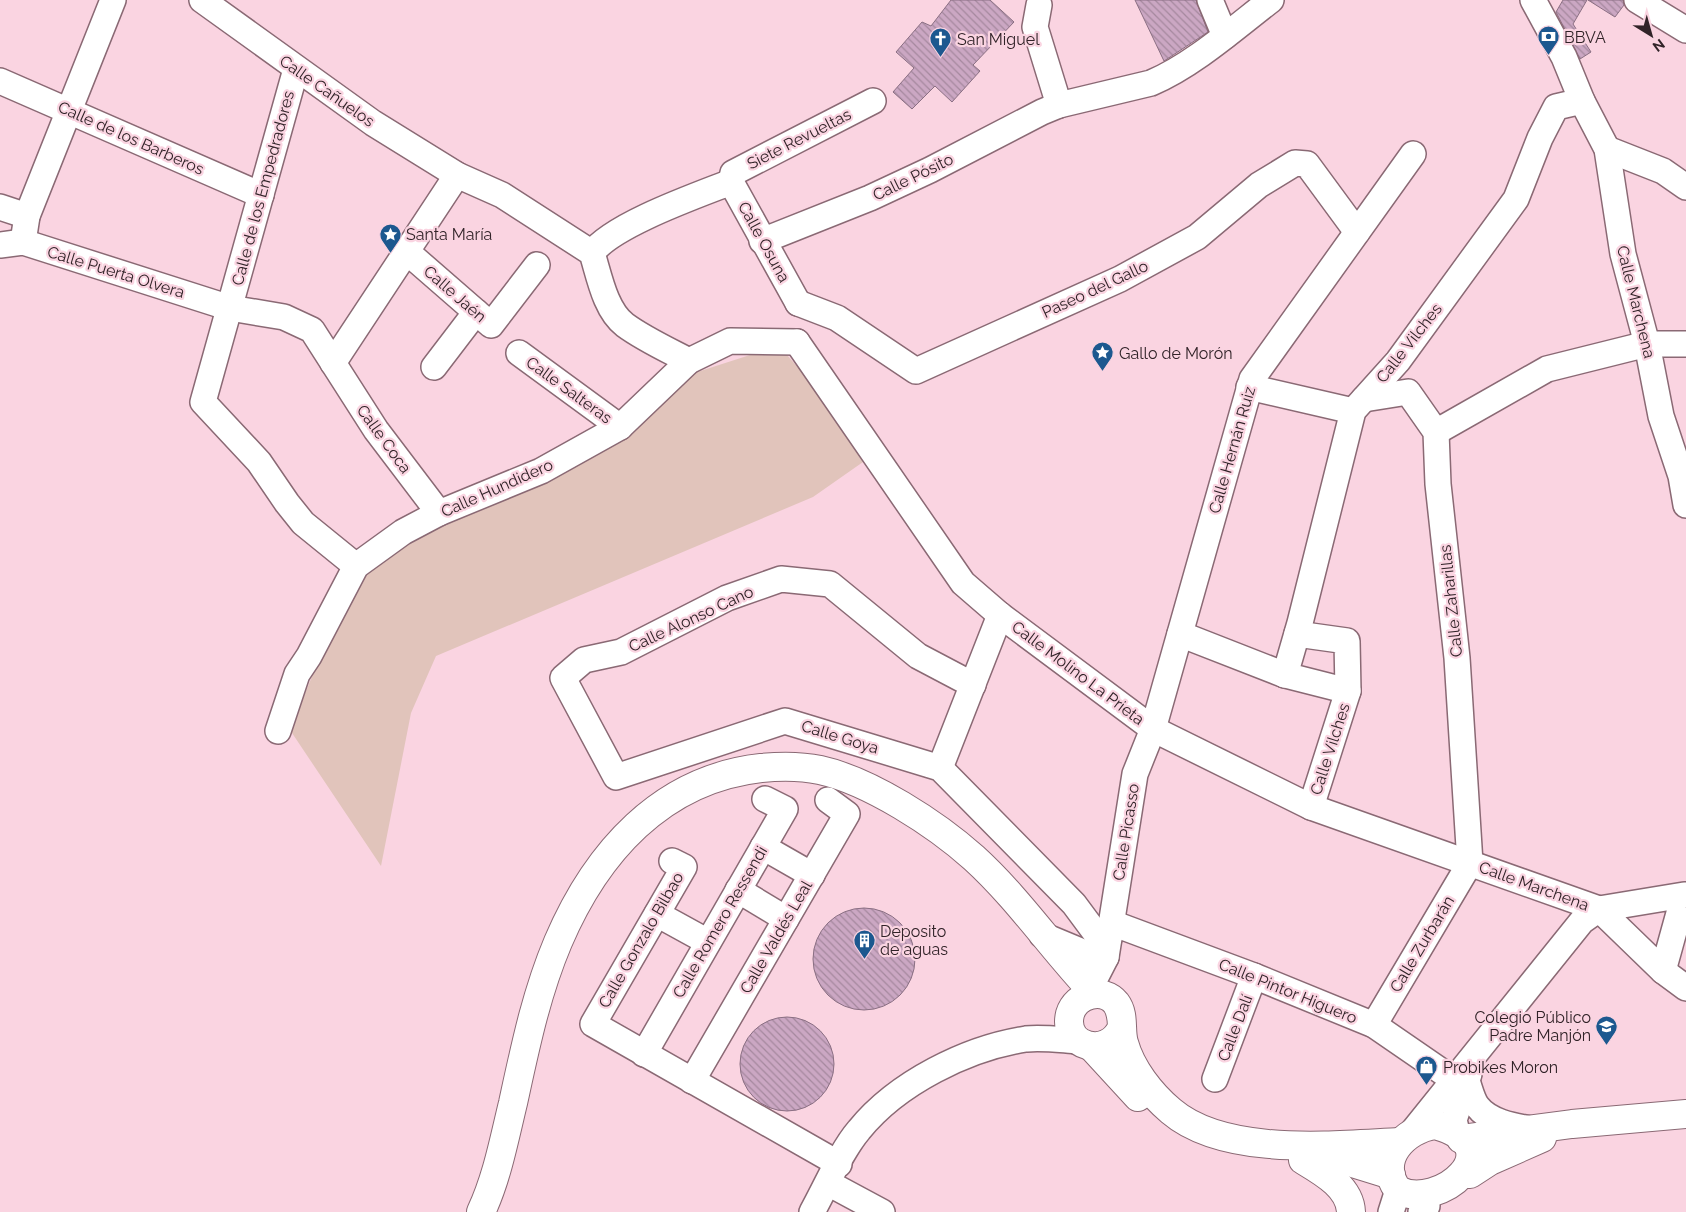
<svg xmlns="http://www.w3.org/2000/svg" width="1686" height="1212" font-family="Raleway,sans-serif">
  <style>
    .green { fill: #e1c4bb }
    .building { fill: url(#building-back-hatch); stroke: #8a6f83 }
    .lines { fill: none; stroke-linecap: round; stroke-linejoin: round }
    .minor-casing { stroke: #8a6974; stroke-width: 28 }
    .major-casing { stroke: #8a6974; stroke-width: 30 }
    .minor { stroke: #fff; stroke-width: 25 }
    .major { stroke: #fff; stroke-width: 28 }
    .labels { text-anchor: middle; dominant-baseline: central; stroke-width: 4.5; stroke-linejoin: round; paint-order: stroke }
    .poi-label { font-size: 16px; fill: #312328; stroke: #fad4e1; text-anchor: start }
    .street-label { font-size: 16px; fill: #312328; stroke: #fad4e1 }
  </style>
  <defs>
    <pattern id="building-back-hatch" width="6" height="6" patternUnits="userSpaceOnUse" patternTransform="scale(1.25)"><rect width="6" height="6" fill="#cba7c3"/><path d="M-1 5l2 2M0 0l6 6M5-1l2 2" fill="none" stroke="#a5889e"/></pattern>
  </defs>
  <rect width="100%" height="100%" fill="#fad4e1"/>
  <polygon class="green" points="750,355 787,355 816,388 863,462 813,497 436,656 411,713 381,866 290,730 320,657 369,568 414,539 590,458 688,375"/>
  <g class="building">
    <polygon points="951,0 990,0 1014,22 973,65 980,71 952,102 935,86 912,109 893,92 914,68 896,52 922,22 931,26"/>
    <polygon points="1135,0 1196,0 1208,32 1164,61"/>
    <polygon points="1563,0 1587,0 1573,24 1591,52 1580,59 1556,12"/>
    <polygon points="1588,0 1623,0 1624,5 1615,17"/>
    <circle cx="864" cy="959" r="51"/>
    <circle cx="787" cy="1064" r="47"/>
  </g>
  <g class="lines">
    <defs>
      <g id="minor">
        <path d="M202 0 373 123 457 175 502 195 592 253C599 275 605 310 625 325 644 339 668 350 689 361"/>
        <polyline points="1210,0 1225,36"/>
        <polyline points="1533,0 1564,57 1582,101 1607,149 1623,254 1647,344 1661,416 1681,476 1686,505"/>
        <polyline points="1637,0 1686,30"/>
        <polyline points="1039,5 1035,27 1059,105"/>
        <polyline points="296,69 203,402 259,462 287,503 303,523 356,566"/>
        <polyline points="0,81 261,195"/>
        <polyline points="1607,149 1663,171 1686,187"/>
        <polyline points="731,182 733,173 873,101"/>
        <polyline points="731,182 798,303"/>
        <polyline points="0,207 27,216"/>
        <path d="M762 241 870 198 930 170 1042 112 1059 105 1151 83C1192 66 1236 27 1271 0"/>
        <polyline points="23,242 27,216 113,0"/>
        <polyline points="0,245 23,242 230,308 284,317 312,330 376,430 439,513"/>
        <polyline points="406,251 491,325 537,265"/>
        <path d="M592 253C612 225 698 195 731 182"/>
        <polyline points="798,303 837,318 916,371 1120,279 1197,237 1259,185 1295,163 1307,164 1357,232"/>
        <polyline points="797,342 963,583 1000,615 1153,729 1311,807 1599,909"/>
        <polyline points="519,353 620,427"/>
        <polyline points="333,363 457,175"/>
        <polyline points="434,367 476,312"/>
        <polyline points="1249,387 1353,411"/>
        <polyline points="1364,399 1408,392 1436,432 1438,484 1457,658 1470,863"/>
        <polyline points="1436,432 1547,369 1647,344 1686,344"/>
        <polyline points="1180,634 1285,675"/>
        <polyline points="1297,634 1347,641 1348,691 1311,807"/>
        <polyline points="973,685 918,656 830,584 781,579 727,598 621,652 584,660 563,678 616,777 785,721 940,768 1074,904 1097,935 1109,938"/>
        <polyline points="1348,691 1285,675 1300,623 1353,411 1398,361 1516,199 1540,138 1556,107 1582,101"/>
        <polyline points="278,731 297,674 309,656 356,566 403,532 439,513 541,471 620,427 689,361 730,341 797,342"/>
        <polyline points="940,768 1000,615"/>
        <polyline points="763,847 812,875"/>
        <polyline points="672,861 684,867 593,1024 839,1164"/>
        <polyline points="738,890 786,919"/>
        <polygon points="1684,895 1663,971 1599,909"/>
        <polyline points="657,914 708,942"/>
        <polyline points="1112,923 1254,976 1374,1025 1454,1080"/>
        <polyline points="1042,935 1090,955 1106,957"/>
        <polyline points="1663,971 1686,988"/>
        <polyline points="1086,996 1106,957 1135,774 1153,729 1252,379 1413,154"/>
        <polyline points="1374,1025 1470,863"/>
        <polyline points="644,1054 785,809 765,799"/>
        <polyline points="1215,1079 1254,976"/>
        <polyline points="692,1081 847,814 828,800"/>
        <path d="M1467 1081C1470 1089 1472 1099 1477 1106 1489 1122 1513 1126 1531 1129"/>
        <polyline points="1413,1131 1582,921 1599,909"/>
        <polyline points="1458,1136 1454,1120 1469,1074"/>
        <polyline points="828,1183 882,1212"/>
        <path d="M812 1212C826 1187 841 1151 859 1130 897 1083 967 1048 1026 1039 1042 1037 1062 1040 1079 1041"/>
        <polyline points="1391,1212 1398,1190"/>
        <polyline points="1421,1212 1427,1206"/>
      </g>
      <g id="major">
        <path d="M1122 1027C1108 1060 1062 1047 1070 1014 1076 994 1103 987 1116 1003 1125 1015 1120 1030 1124 1043 1131 1069 1151 1094 1171 1111 1225 1157 1334 1145 1400 1142"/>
        <polyline points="1092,1047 1138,1097"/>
        <path d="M1435 1125C1516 1147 1438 1212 1398 1190 1375 1160 1405 1129 1435 1125Z"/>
        <polyline points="1461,1139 1572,1124 1686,1114"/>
        <path d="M1303 1160C1323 1172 1350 1187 1351 1212"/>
        <polyline points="1318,1160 1349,1162 1391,1175"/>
        <polyline points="1470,1174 1490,1161 1542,1138"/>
        <path d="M481 1212C497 1178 504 1140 513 1103 525 1048 536 994 558 942 596 853 661 779 761 768 781 766 801 766 820 770 870 781 936 824 974 858 1019 899 1053 950 1095 994"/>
      </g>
    </defs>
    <use href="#minor" class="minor-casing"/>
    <use href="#major" class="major-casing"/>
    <use href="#minor" class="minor"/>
    <use href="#major" class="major"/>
  </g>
  <defs>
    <symbol id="bank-pin" viewBox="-11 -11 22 30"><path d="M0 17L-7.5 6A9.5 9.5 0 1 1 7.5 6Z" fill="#1c588f" stroke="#fad4e1"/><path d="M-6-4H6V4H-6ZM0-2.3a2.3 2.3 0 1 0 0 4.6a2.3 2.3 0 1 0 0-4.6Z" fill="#fff"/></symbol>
    <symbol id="church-pin" viewBox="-11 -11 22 30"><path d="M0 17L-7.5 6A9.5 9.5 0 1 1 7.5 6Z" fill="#1c588f" stroke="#fad4e1"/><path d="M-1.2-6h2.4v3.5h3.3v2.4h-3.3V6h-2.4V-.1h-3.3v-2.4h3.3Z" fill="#fff"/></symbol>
    <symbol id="sight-pin" viewBox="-11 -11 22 30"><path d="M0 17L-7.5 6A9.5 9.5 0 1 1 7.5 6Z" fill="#1c588f" stroke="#fad4e1"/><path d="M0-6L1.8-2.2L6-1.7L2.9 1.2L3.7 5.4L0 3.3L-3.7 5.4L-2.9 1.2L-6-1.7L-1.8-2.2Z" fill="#fff"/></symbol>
    <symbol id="building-pin" viewBox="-11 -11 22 30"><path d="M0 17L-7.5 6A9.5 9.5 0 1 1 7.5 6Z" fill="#1c588f" stroke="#fad4e1"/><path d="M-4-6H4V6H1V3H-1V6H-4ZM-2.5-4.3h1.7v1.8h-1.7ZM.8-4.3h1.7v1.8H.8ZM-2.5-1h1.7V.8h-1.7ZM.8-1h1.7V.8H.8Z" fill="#fff"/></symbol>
    <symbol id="school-pin" viewBox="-11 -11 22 30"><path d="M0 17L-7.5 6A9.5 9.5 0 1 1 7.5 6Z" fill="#1c588f" stroke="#fad4e1"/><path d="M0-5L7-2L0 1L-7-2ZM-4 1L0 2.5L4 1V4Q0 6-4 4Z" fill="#fff"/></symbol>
    <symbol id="shop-pin" viewBox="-11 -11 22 30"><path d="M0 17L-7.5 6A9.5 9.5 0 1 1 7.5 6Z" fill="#1c588f" stroke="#fad4e1"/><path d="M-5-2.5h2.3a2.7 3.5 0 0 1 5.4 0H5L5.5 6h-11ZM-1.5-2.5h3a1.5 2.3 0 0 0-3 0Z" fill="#fff"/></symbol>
  </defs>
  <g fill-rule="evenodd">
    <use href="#bank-pin" x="1536" y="24" width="25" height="34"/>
    <use href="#church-pin" x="928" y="26" width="25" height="34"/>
    <use href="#sight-pin" x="378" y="222" width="25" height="34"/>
    <use href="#sight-pin" x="1090" y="340" width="25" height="34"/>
    <use href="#building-pin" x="852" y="928" width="25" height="34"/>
    <use href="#school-pin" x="1594" y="1014" width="25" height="34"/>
    <use href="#shop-pin" x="1414" y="1054" width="25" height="34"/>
  </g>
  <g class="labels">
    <g class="poi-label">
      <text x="1564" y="37">BBVA</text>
      <text x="957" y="39">San Miguel</text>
      <text x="406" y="234">Santa María</text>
      <text x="1119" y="353">Gallo de Morón</text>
      <text x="880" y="931">Deposito<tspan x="880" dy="18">de aguas</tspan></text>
      <text x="1591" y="1017" text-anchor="end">Colegio Público<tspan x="1591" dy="18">Padre Manjón</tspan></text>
      <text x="1443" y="1067">Probikes Moron</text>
    </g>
    <g class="street-label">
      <text transform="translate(327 91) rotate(35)">Calle Cañuelos</text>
      <text transform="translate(131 138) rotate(24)">Calle de los Barberos</text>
      <text transform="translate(799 139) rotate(-27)">Siete Revueltas</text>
      <text transform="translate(913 177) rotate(-26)">Calle Pósito</text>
      <text transform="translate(263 188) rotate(-75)">Calle de los Empedradores</text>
      <text transform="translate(764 242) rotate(61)">Calle Osuna</text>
      <text transform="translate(116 272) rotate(17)">Calle Puerta Olvera</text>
      <text transform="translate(1095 289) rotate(-25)">Paseo del Gallo</text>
      <text transform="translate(455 294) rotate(41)">Calle Jaén</text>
      <text transform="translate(1636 302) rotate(76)">Calle Marchena</text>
      <text transform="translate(1409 343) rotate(-52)">Calle Vilches</text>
      <text transform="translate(569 390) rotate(36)">Calle Salteras</text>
      <text transform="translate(384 439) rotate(54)">Calle Coca</text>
      <text transform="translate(1232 450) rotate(-74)">Calle Hernán Ruiz</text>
      <text transform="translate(497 488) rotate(-24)">Calle Hundidero</text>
      <text transform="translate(1451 601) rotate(-96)">Calle Zaharillas</text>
      <text transform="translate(691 619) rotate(-25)">Calle Alonso Cano</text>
      <text transform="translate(1078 673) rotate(37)">Calle Molino La Prieta</text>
      <text transform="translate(840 737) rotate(17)">Calle Goya</text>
      <text transform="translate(1330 749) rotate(-72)">Calle Vilches</text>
      <text transform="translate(1126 832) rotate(-81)">Calle Picasso</text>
      <text transform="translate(1534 886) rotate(20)">Calle Marchena</text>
      <text transform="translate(720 922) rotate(-60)">Calle Romero Ressendi</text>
      <text transform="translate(776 937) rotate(-60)">Calle Valdés Leal</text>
      <text transform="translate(641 940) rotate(-60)">Calle Gonzalo Bilbao</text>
      <text transform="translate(1422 944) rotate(-59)">Calle Zurbarán</text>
      <text transform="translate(1288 991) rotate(22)">Calle Pintor Higuero</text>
      <text transform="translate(1235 1028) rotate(-69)">Calle Dalí</text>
    </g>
  </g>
  <g transform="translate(1651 35) rotate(143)" stroke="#fad4e1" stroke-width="4" paint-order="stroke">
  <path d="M0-4L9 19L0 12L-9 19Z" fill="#312328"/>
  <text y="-8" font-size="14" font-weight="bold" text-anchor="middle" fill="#312328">N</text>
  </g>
</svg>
